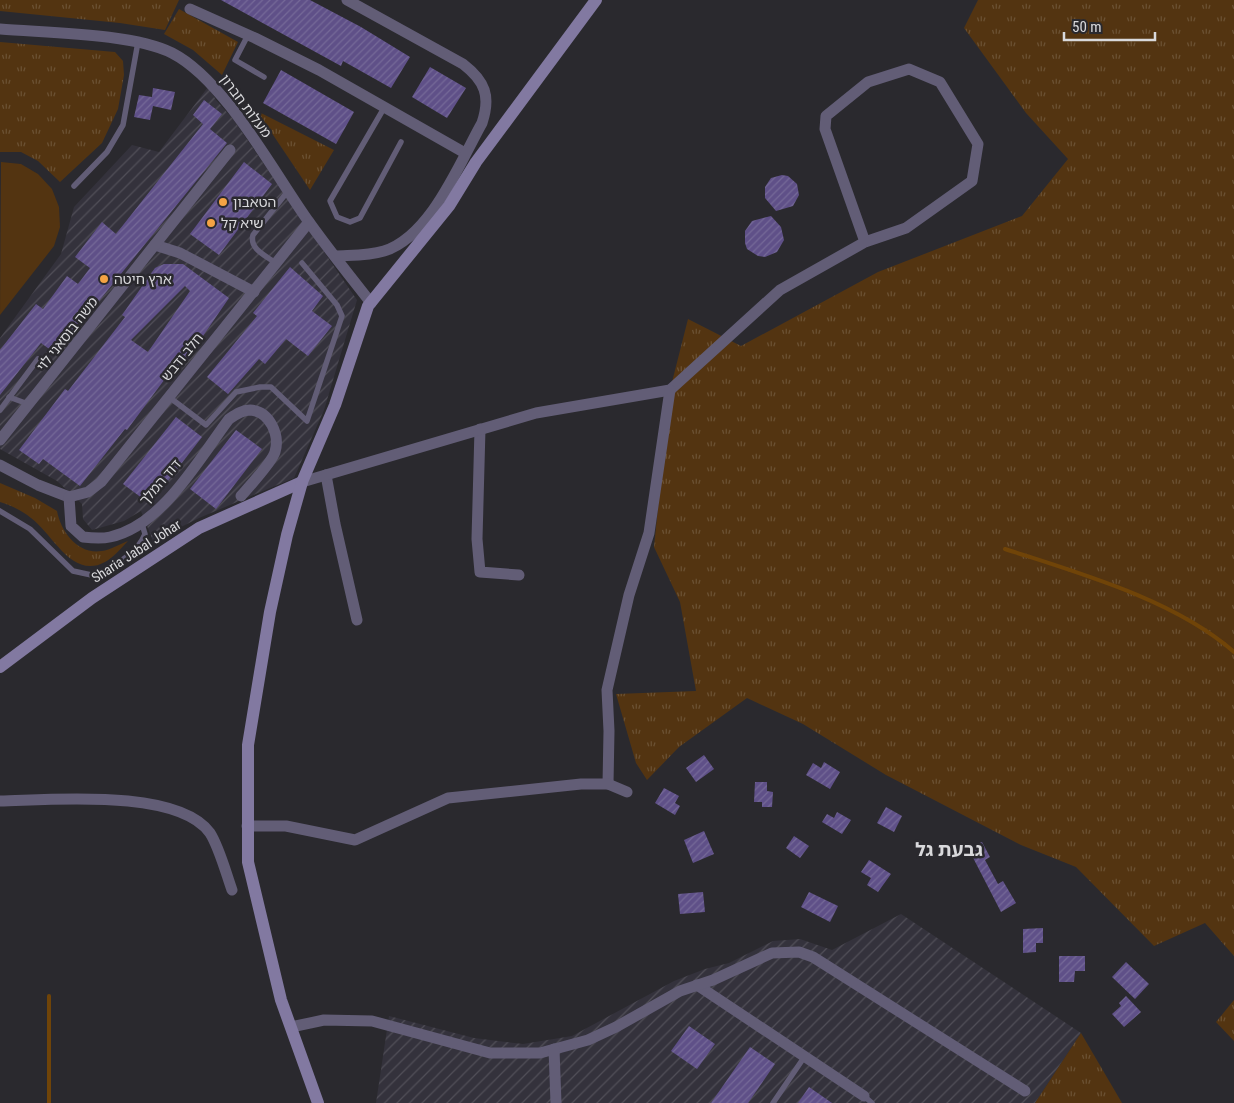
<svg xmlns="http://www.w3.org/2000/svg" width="1234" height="1103" font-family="'Roboto Condensed','Noto Sans Hebrew',sans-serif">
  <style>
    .industrial { fill: url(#industrial-furrows) }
    .grass { fill: url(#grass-tufts) }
    .pitch { fill: #533411 }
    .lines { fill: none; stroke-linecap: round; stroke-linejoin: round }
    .stream { stroke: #704408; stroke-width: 4 }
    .building { fill: url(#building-hatch); fill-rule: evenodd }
    .lane { stroke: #625d76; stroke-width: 5.5 }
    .street { stroke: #625d76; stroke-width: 11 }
    .secondary { stroke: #8279a1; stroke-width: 12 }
    .poi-dot { fill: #f4a344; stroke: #2a292e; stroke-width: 2 }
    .labels { text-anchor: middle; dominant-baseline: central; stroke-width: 5; stroke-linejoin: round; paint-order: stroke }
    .street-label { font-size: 14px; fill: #d9d9dc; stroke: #2a292e }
    .poi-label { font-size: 14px; fill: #d9d9dc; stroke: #2a292e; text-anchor: start }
    .district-label { font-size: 19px; font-weight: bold; fill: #d9d9dc; stroke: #2a292e }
  </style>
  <defs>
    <pattern id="industrial-furrows" width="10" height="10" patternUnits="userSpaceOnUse" patternTransform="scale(1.25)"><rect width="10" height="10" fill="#34323c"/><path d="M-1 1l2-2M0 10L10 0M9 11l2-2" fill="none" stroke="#514f58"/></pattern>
    <pattern id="grass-tufts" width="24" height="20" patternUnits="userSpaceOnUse" patternTransform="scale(1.25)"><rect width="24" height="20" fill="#533411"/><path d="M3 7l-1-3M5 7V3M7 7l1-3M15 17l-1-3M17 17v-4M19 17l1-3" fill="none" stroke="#6b5133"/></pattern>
    <pattern id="building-hatch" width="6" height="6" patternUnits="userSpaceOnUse" patternTransform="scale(1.25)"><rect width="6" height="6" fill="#5f5088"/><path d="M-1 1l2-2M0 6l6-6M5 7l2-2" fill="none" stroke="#756998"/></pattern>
  </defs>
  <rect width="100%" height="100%" fill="#2a292e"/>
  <g class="industrial">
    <polygon points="208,87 216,100 233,119 357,300 324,410 294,478 199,518 153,541 141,511 124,521 92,530 83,519 82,504 57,481 0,449 0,338 61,254 74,207 132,145 159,152"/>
    <polygon points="901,914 1081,1033 1035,1103 376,1103 389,1016 474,1038 523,1044 572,1036 674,981 705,969 729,963 773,941 800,939 832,950"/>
  </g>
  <g class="grass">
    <polygon points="0,0 179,0 165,30 120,23 0,11"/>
    <polygon points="978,0 1234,0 1234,956 1205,923 1154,946 1076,867 1021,845 886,775 803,724 747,698 679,747 647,780 636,763 616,694 696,691 680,602 654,547 670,390 688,319 741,346 878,272 1022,216 1068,159 1026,113 964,28"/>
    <polygon points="179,9 238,42 222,75 193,50 164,34"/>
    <polygon points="0,42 115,52 123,61 124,75 118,109 102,143 60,182 38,161 21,152 0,152"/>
    <polygon points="257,111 334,150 310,190"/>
    <path d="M0 483 35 498 57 511C61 532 78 555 102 551 110 550 120 544 128 541 121 548 113 558 105 562 72 580 53 534 31 518 23 511 10 505 0 502Z"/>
    <polygon points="1234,1000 1234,1041 1216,1022"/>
    <polygon points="1081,1033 1122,1103 1035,1103 1077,1039"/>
  </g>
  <polygon class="pitch" points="1,162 21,164 38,174 52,189 59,207 60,227 54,246 0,315"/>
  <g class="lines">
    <g class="stream">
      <path d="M1005 549C1079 573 1175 600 1234 652"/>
      <polyline points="49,996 49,1103"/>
    </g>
  </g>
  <g class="building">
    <polygon points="221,0 310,0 361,27 410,57 391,88 343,61 341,66"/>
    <polygon points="430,67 466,88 447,118 412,97"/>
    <polygon points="281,70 354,112 336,144 263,103"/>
    <polygon points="153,88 175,92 171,110 153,106 150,120 134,117 139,95 152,97"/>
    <polygon points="204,100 222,114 210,129 227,143 56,354 41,343 0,395 0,350 36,304 43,309 67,276 78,284 90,268 75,257 102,222 116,234 203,124 193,115"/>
    <polygon points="244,162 272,184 219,255 190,234"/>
    <polygon points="782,175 788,176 797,184 799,195 793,206 776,211 765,198 765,187 771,178"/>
    <polygon points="771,216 781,227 784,240 777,252 765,257 758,256 747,249 745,243 745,231 752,221"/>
    <path d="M164 264H183L229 298 181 368 176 364 127 430 125 429 80 486 43 459 39 464 19 450 65 389 68 391 125 317 122 315 155 268ZM185 286 190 291 148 352 131 340Z"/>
    <polygon points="290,267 323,296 312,311 332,326 308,356 286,339 265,364 259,359 228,394 207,377 257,316 253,313"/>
    <polygon points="176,417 202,437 150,504 123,484"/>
    <polygon points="236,430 262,449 216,509 190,489"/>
    <polygon points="704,755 714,769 696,782 686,768"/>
    <polygon points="824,762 840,772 830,789 806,775 813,763 821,768"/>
    <polygon points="755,782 767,782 767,791 773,792 772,807 762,807 762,802 754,802"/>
    <polygon points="664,788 679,796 675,803 680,806 675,815 655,803"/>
    <polygon points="886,807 902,816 894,832 877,823"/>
    <polygon points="837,812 851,820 842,834 822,822 827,814 834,818"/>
    <polygon points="704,831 714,854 693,863 684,840"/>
    <polygon points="794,836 809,846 800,858 786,848"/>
    <polygon points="982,842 990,857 985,860 998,884 1003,881 1016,903 1001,912 968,848"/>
    <polygon points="869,860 891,874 878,892 867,885 871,878 861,872"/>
    <polygon points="703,892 705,912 680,914 678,894"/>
    <polygon points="809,892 838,906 830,922 801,907"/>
    <polygon points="1043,928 1043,943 1036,943 1036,952 1023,953 1023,929"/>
    <polygon points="1059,956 1085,956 1085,971 1075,971 1074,982 1059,982"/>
    <polygon points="1126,962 1149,984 1135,999 1112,977"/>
    <polygon points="1126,996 1141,1012 1124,1027 1112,1014 1121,1006 1119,1003"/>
    <polygon points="689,1026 715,1044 697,1069 671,1051"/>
    <polygon points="750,1047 775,1064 748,1103 711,1103"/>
    <polygon points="809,1087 832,1103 798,1103"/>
  </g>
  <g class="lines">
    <g class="lane">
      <polyline points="248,35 235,60 264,77"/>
      <polyline points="384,108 330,201 337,217 350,222 360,218 401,142"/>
      <polyline points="74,186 107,152 123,125 138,42"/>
      <path d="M276 263C266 256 249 249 253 235L288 191"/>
      <polyline points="9,397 28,404"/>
      <polyline points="169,397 206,425 236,392 260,387 271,387 307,421 342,316 337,305 302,263"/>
      <polyline points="0,410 38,359"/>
      <path d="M0 511 30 529 73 571 96 576C115 565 137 554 145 534L142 524"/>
      <polyline points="864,1096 872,1103"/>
      <polyline points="773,1103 805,1056"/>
    </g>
    <g class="street">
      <polyline points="190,9 255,38 319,70 465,153"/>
      <path d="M0 29C46 33 132 33 172 53 225 80 274 173 309 222 329 250 350 276 371 303"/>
      <polyline points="155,245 180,253 254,292"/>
      <path d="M335 256C351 255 368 256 384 251 431 236 459 164 482 123 491 96 485 81 463 64L347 0"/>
      <polyline points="480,429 477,539 480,572 519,575"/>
      <polyline points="0,440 230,150"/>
      <path d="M0 465 38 485 69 497 71 526 83 537C91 538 101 539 110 537 162 526 199 459 229 419 235 415 242 410 250 410 270 411 280 435 275 452 272 462 249 487 241 496"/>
      <polyline points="326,475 335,524 357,620"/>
      <polyline points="302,482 536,413 670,390 780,290 865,242 906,228 972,181 978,144 940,82 909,69 868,82 826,116 825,129 865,242"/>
      <polyline points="69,497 88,492 101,482 309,222"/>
      <polyline points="608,784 609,731 607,690 629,595 649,533 670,390"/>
      <path d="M0 801C50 800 178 788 210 833 219 847 226 873 232 890"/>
      <polyline points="247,826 286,826 355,840 448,798 581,784 608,784 627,792"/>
      <polyline points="697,985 864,1096"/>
      <polyline points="291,1027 324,1020 372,1021 490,1053 540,1053 588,1040 616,1027 680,991 713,980 772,953 799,952 813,957 1025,1091"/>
      <polyline points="554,1049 556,1103"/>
    </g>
    <g class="secondary">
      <polyline points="0,667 92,598 199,528 302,482"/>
      <polyline points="318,1103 281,1000 248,862 248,745 270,612 287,535 302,482 335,405 368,306 449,206 476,162 596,0"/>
    </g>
  </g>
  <g class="poi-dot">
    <circle cx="223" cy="202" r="5"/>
    <circle cx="211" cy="223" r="5"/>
    <circle cx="104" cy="279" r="5"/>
  </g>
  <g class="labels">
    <g class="street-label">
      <text transform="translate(246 106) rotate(53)">מעלות חברון</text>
      <text transform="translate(67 334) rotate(-52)">משה בוסאני לוי</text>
      <text transform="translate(182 357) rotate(-51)">חלב ודבש</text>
      <text transform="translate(160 482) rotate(-49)">דוד המלך</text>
      <text transform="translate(136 551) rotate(-33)">Sharia Jabal Johar</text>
    </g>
    <g class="poi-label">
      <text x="233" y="202">הטאבון</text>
      <text x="221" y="223">שיא קל</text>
      <text x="114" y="279">ארץ חיטה</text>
    </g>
    <g class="district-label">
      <text x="949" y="849">גבעת גל</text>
    </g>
  </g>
  <path d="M1064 32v8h91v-8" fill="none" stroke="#d9d9dc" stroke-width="2.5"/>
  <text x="1072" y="32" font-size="15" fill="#d9d9dc" stroke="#2a292e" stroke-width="4" paint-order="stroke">50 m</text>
</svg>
